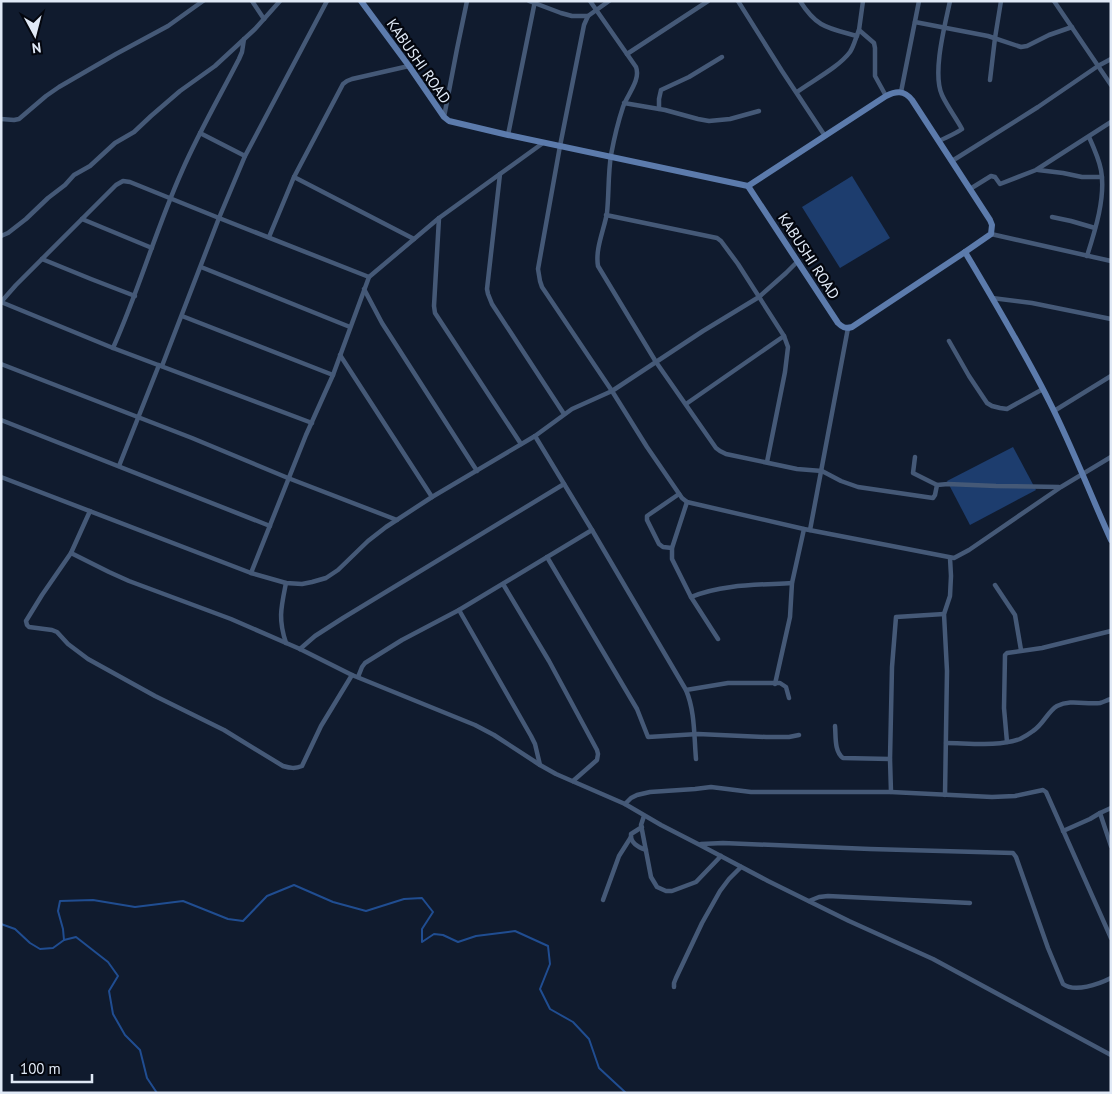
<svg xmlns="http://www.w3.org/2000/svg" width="1112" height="1094" font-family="'PT Sans',sans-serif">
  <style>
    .green { fill: #1d3d6e }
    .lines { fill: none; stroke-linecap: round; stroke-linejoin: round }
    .stream { stroke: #204d91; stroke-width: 2 }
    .street { stroke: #455977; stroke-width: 4.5 }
    .secondary { stroke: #5c7bac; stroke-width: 6 }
    .labels { text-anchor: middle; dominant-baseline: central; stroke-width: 4.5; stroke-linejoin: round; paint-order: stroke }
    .street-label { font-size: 15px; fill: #e0e9f6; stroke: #03060e }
  </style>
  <rect width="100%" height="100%" fill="#101b2e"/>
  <g class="green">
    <polygon points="852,176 890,238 840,268 802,207"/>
    <polygon points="1013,447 1036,490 970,525 947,481"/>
  </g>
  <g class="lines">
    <g class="stream">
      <polyline points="1,924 15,929 30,943 40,949 53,948 64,940 76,937 108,962 118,976 109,991 113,1014 125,1035 140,1050 147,1078 157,1093"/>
      <polyline points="64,940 63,929 58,911 60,901 93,900 135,907 183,901 228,919 243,921 267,896 294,885 333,902 366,911 404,899 422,898 433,912 422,929 422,942 434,934 443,935 458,942 476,936 515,931 548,946 550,964 540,989 550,1009 573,1022 589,1039 599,1068 626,1093"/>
    </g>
    <g class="street">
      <polyline points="252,1 264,19"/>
      <polyline points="529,1 561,13 572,16 588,16"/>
      <path d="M590 1 636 67C641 80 627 95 623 107 618 122 614 139 611 155 608 174 609 194 607 213 604 230 595 249 598 266L656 362 716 448 720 451 726 454 797 469 822 471 841 481 858 487 933 498 935 495 937 485"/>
      <polyline points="609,1 588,16 584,25 560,146 538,269 540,281 542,287 612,391 647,447 682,498 687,502 804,529 954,558 969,550 1061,487 1111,457"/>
      <polyline points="738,1 782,71 825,136"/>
      <path d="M800 1C817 28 828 28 857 36"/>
      <polyline points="863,1 859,30 874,43 875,48 875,76 886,96"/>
      <polyline points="1054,1 1111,85"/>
      <polyline points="915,22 988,36 1021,47 1027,46 1049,35 1072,27"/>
      <polyline points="627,54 708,1"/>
      <polyline points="990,80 995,38 1001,1"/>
      <path d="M797 92C812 81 839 67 850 52 854 46 856 37 859 30"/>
      <polyline points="901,92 919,1"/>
      <polyline points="624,103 665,110 698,119 709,121 730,119 759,111"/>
      <polyline points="659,109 659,99 661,90 689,77 722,57"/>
      <polyline points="444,117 457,49 467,1"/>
      <polyline points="1,119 14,120 19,119 46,96 59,87 116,54 168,26 203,1"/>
      <polyline points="200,133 245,156"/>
      <polyline points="508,135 535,1"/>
      <path d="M939 141C947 137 955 134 962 129 956 118 947 106 942 95 932 73 945 25 950 1"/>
      <polyline points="952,161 1038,107 1098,66 1111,59"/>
      <polyline points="1038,170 1063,173 1082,177 1102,177"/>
      <polyline points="500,174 487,289 488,294 492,304 564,414"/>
      <polyline points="294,177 414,239"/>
      <polyline points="970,189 991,176 995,177 1000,184 1036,170 1111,122"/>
      <polyline points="606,215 717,238 721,241 738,264 784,336 788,347 785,372 767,462"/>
      <polyline points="1052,217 1071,221 1095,228"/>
      <polyline points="439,218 434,306 435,313 521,444"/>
      <polyline points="82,219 152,248"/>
      <polyline points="991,234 1111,261"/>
      <polyline points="1,236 8,233 26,219 48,198 65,185 74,175 90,166 115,143 134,132 151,116 180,91 215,66 255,29 280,1"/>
      <polyline points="269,237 294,177 343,84 347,81 352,79 409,66"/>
      <path d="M1087 256C1095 231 1106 197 1101 170 1099 159 1094 148 1089 137"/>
      <polyline points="42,259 91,279 135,296"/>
      <polyline points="201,267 350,327"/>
      <polyline points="364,289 382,323 477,471"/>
      <polyline points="992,298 1032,303 1111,319"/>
      <polyline points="1,302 16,285 116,185 123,181 130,182 219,218 369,277"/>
      <polyline points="1,302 113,348 312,423"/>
      <polyline points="182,316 333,375"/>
      <polyline points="949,341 969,376 987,403 992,406 1000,408 1007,409 1043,389"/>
      <path d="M113 348C139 290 156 229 182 171 199 132 220 96 239 59L242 52 244 39"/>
      <polyline points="340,355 432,497"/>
      <polyline points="1,364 192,438 288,478 397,520"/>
      <polyline points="162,366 219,218 245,156 327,1"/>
      <polyline points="686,404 784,336"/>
      <polyline points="1054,411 1111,376"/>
      <polyline points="1,420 270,526"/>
      <path d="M535 436 592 530 686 690C695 711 694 736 696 759"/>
      <polyline points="915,457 913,473 937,485 948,484 996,486 1059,487"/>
      <polyline points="119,466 159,365"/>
      <polyline points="1,477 251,573 286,583 302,584 312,582 326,578 338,570 368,541 386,527 432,497 535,436 572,409 612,391 703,331 759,297 786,273 798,261"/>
      <polyline points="687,502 672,548 672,559 691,597 718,639"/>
      <path d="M90 511 71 553 42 595 26 621 27 625 29 627 52 630 57 632 68 644 88 659 155 696 224 730 283 766C290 768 295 769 302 766L321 726 352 675"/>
      <polyline points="810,530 848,328"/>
      <polyline points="672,548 663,547 659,544 647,520 647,516 679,494"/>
      <polyline points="71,553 109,572 129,581 231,619 300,649 352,675 475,725 494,735 540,765 556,774 625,804 661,825 698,844 768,881 849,921 933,959 1111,1055"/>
      <polyline points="547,557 637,709 648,737 698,734 766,737 789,737 799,735"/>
      <polyline points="251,573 306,435 333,375 369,277 439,218 543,143"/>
      <polyline points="503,584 549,661 597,750 598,754 597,760 573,781"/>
      <polyline points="995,585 1015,615 1021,650"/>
      <path d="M691 597C722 584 759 585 792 583"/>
      <polyline points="459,610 531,736 535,744 540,765"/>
      <path d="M286 643C278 619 281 608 286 583"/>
      <polyline points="300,649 315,636 343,618 564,484"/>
      <polyline points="358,677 362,667 365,663 402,640 459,610 592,530"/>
      <polyline points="775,684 790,617 792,583 804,529"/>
      <polyline points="686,690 728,683 780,683 786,687 789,698"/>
      <path d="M835 726C836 736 834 751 843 758L890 759 892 667 896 617 944 614"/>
      <polyline points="1007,742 1004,708 1005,655 1007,653 1042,648 1111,631"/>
      <path d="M946 743C967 743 1000 747 1020 739 1024 737 1029 734 1033 731 1043 725 1048 711 1057 706 1071 699 1086 705 1100 703 1104 702 1107 700 1111 699"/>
      <polyline points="890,759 891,792"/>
      <polyline points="945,795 947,671 944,614 950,596 951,576 950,558"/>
      <polyline points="625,804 631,798 637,795 650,792 695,789 711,787 751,792 891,792 992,797 1015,796 1043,790 1046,792 1111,938"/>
      <polyline points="1100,813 1111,846"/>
      <polyline points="644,816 641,825 642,830 651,877 657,887 666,891 672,891 696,882 721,856"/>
      <path d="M642 827 631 834C630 843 638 847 646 850"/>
      <polyline points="1063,831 1090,819 1100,813 1111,808"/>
      <path d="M701 844 723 843 870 849 1013 853 1016 857 1048 948 1063 984C1075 993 1099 984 1111 978"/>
      <polyline points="603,900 619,856 631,837"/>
      <polyline points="809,901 819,897 828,896 970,903"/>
      <polyline points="674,987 674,983 676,978 702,923 720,891 729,879 741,867"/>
    </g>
    <g class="secondary">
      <path d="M361 1 409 66 444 117 449 121 508 135 748 186 838 323C842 327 845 329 852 327L965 252C994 301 1024 351 1049 401 1072 446 1090 494 1111 540"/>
      <path d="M748 186 886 96C896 91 904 90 912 100L990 220 992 225 991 234 965 252"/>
    </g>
  </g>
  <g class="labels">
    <g class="street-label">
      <text transform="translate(419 61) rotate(55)">KABUSHI ROAD</text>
      <text transform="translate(809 256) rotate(57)">KABUSHI ROAD</text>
    </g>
  </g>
  <rect width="1112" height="1094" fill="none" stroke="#e0e9f6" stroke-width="5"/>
  <g transform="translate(35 35) rotate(173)" stroke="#03060e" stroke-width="4" paint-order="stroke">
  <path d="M0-4L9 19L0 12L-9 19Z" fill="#e0e9f6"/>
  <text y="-8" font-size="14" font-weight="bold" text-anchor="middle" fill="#e0e9f6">N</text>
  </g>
  <path d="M12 1074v8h80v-8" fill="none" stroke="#e0e9f6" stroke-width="2.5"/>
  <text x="20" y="1074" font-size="15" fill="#e0e9f6" stroke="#03060e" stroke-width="4" paint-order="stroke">100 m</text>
</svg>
